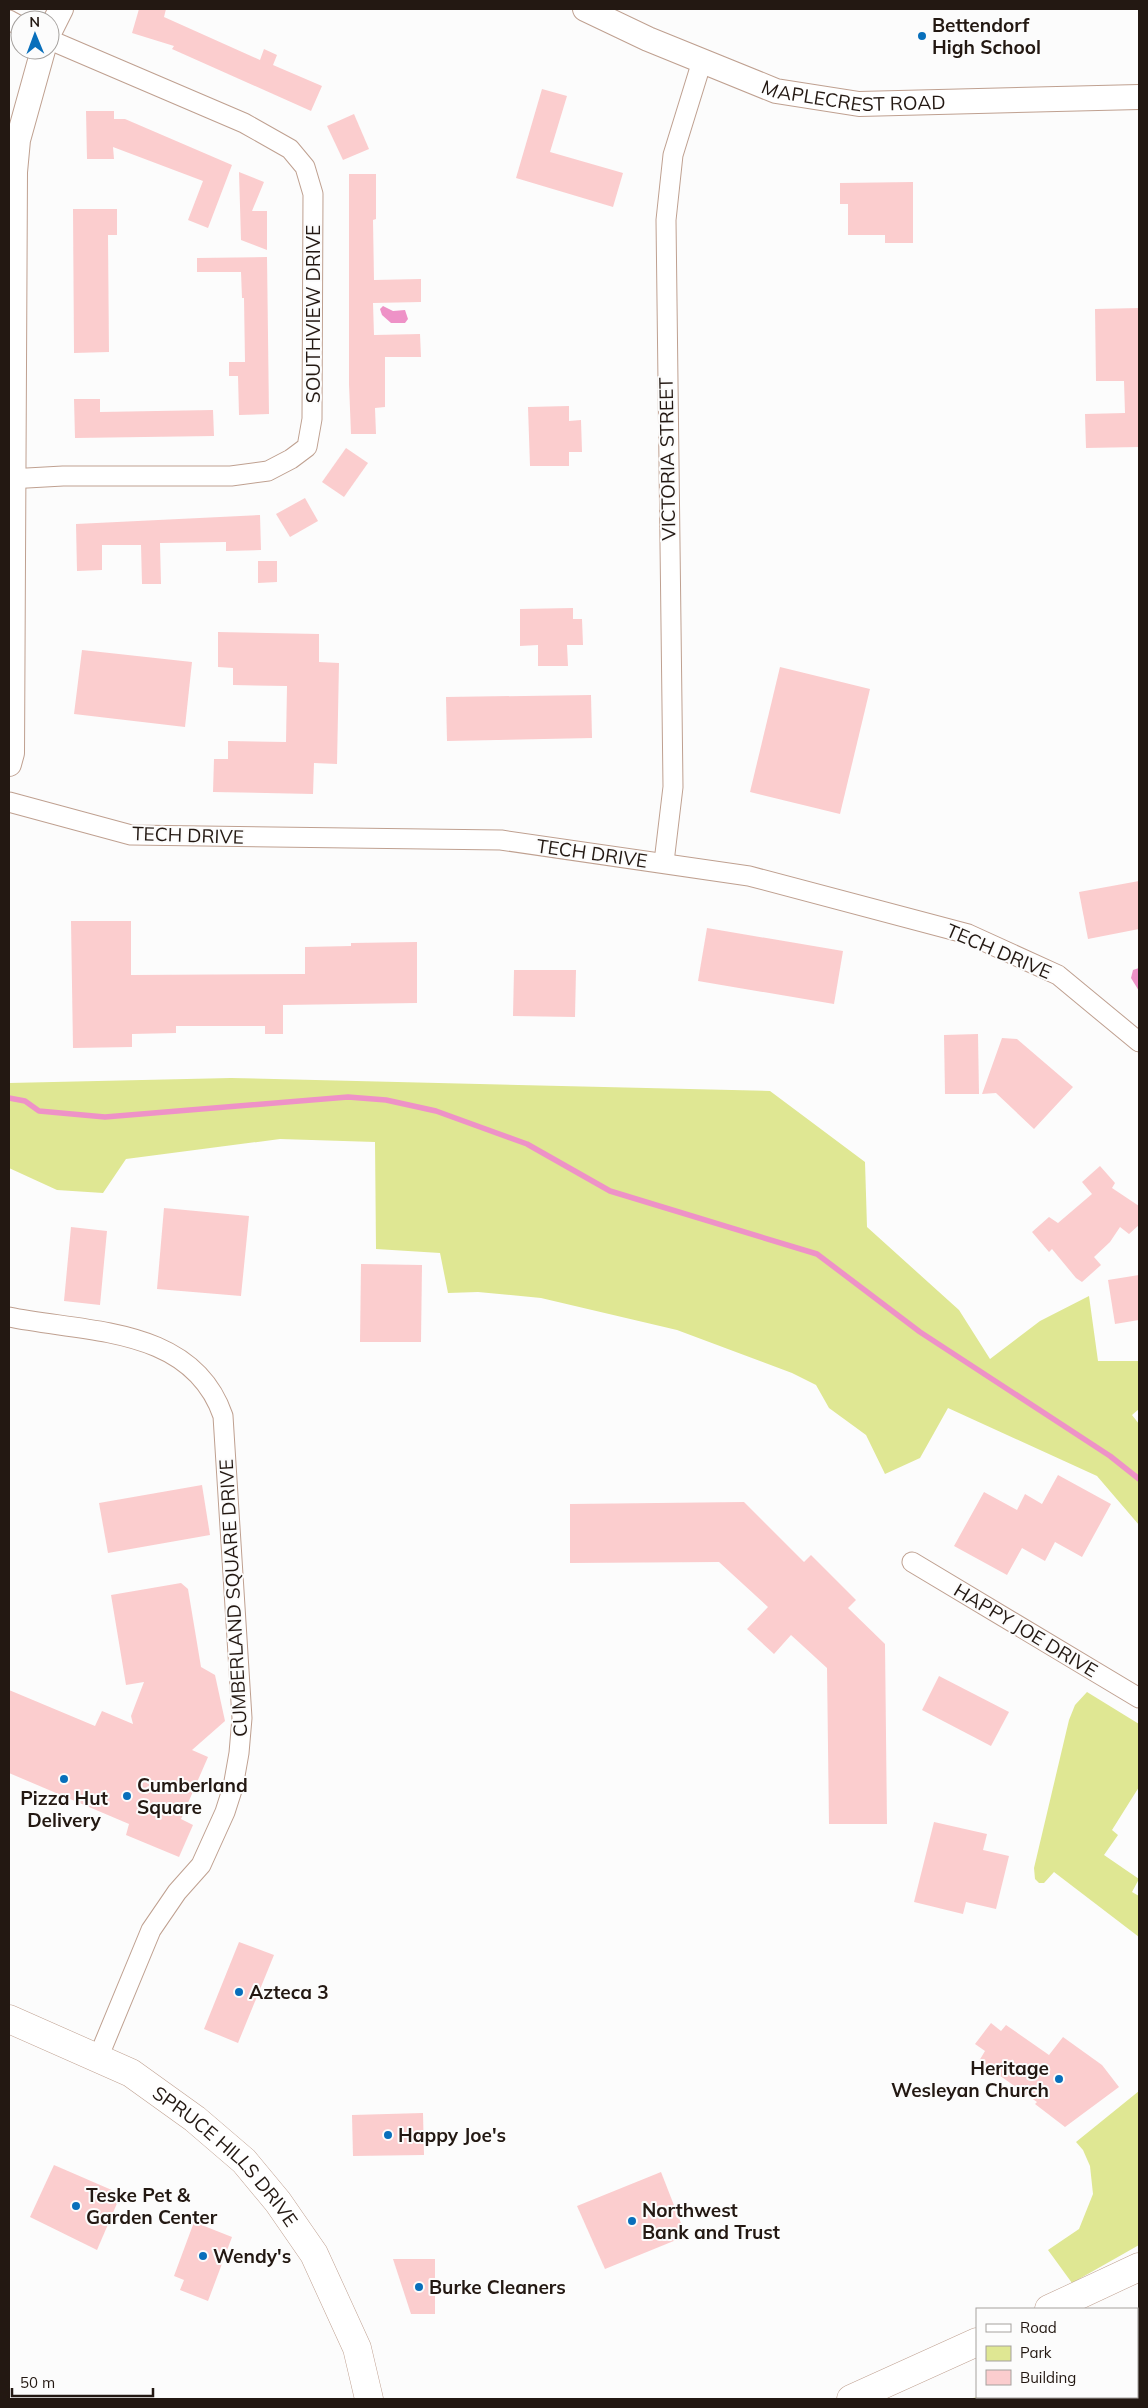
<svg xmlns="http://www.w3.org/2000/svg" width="1148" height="2408" font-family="Mulish,sans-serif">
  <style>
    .green { fill: #dfe793 }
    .water { fill: #ee92c7 }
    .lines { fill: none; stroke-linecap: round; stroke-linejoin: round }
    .stream { stroke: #ee92c7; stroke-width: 5.5 }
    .building { fill: #fbcdce }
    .minor-casing { stroke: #bfa090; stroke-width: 21 }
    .tertiary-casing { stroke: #bfa090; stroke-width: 26 }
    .secondary-casing { stroke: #bfa090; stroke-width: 29 }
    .minor { stroke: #fff; stroke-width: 19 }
    .tertiary { stroke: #fff; stroke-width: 24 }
    .secondary { stroke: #fff; stroke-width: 28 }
    .poi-dot { fill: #086fbb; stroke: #fcfcfc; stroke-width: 2 }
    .labels { text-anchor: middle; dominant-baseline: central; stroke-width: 4; stroke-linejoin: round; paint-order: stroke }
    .poi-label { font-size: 19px; font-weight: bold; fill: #231812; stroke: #fcfcfc; text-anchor: start }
    .street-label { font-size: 19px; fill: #231812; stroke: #fcfcfc }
  </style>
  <rect width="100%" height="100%" fill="#fcfcfc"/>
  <g class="green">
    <polygon points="231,1078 770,1091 865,1162 867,1227 959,1310 990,1359 1040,1321 1089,1296 1098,1361 1139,1361 1139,1409 1132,1415 1139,1424 1139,1525 1097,1476 948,1408 920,1458 885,1474 866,1435 829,1408 816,1385 792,1373 677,1330 541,1298 478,1292 448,1293 440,1253 376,1249 375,1142 280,1139 126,1159 103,1193 57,1190 9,1168 9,1083"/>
    <polygon points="1087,1692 1139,1724 1139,1787 1112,1830 1118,1835 1104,1855 1139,1879 1132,1892 1139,1896 1139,1937 1054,1872 1044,1883 1039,1883 1035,1879 1034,1868 1069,1720 1075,1705"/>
    <polygon points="1139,2091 1139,2245 1072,2283 1048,2250 1079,2229 1093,2194 1090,2166 1083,2150 1076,2142"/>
    <polygon points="1139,2334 1139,2399 969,2399 977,2397 1137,2397 1137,2336"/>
  </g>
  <g class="water">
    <polygon points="383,306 393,311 405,310 408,319 405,323 391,323 382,315 380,309"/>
    <polygon points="1139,968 1139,991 1131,978 1133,970"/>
  </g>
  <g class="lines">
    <polyline class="stream" points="9,1098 25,1101 39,1111 105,1117 348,1097 386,1100 436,1111 527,1144 610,1191 817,1254 920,1332 1110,1456 1139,1479"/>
  </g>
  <g class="building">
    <polygon points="139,9 166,9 164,17 260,60 264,49 277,55 273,65 322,86 311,111 172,49 174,46 132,33"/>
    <polygon points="542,89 567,96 550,152 623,173 613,207 516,178"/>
    <polygon points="86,111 114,111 114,119 125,119 232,165 208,228 188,220 203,181 113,147 114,159 87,159"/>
    <polygon points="354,114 369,149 343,160 327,126"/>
    <polygon points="239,172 264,182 252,211 267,211 267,250 241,240"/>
    <polygon points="349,174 376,174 376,219 373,220 374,280 421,279 421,302 373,303 374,335 420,334 421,357 385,357 385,407 375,408 376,434 351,434 349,384"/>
    <polygon points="913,182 913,243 885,243 885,235 848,235 848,204 840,204 840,183"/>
    <polygon points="73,209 117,209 117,235 108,235 109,352 74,353"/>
    <polygon points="267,257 269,414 239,415 238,376 229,376 229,362 245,362 244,298 242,298 241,272 197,272 197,258"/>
    <polygon points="1139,308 1139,447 1086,448 1085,414 1125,413 1124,381 1096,381 1095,309"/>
    <polygon points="74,399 100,399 100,412 213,410 214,436 75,438"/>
    <polygon points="569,406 569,421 581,420 582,452 569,452 569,466 530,466 528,407"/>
    <polygon points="346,448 368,463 344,497 322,482"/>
    <polygon points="305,498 318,521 290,537 276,514"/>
    <polygon points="260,515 261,550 226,551 226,542 160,543 161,584 142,584 141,545 102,545 102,570 77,571 76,524"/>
    <polygon points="258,561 277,561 277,582 258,583"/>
    <polygon points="573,608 573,619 582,619 583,645 567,645 568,666 538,666 538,645 520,646 520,609"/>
    <polygon points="218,632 319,634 319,662 339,663 337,764 314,763 313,794 213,792 214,759 228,759 228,741 286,742 287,686 233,685 233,668 218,667"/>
    <polygon points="82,650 192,662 185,727 74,714"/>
    <polygon points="780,667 870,689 840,814 750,792"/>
    <polygon points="591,695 592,738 447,741 446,697"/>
    <polygon points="1139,881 1139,929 1088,939 1079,892"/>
    <polygon points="71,921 131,921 131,975 305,974 305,947 351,946 351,943 417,942 417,1003 283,1005 283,1034 265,1034 265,1026 176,1026 176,1033 132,1034 132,1047 73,1048"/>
    <polygon points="707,928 843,951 834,1004 698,981"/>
    <polygon points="514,970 576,970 575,1017 513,1016"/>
    <polygon points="978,1034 979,1094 945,1094 944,1035"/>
    <polygon points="1002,1038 1017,1039 1073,1087 1034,1129 996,1093 982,1094"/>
    <polygon points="1100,1166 1115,1183 1112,1188 1139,1206 1139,1225 1129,1234 1120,1227 1110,1242 1094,1257 1101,1265 1082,1282 1076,1278 1052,1249 1049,1252 1032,1232 1049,1217 1058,1223 1092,1194 1082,1182"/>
    <polygon points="164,1208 249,1216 241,1296 157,1289"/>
    <polygon points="71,1227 107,1231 100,1305 64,1301"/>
    <polygon points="361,1264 422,1265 421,1342 360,1342"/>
    <polygon points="1139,1275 1139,1320 1115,1324 1108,1280"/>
    <polygon points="1058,1475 1111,1504 1082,1557 1055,1542 1045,1561 1022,1548 1007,1575 954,1546 984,1492 1017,1510 1025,1494 1042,1504"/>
    <polygon points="202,1485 210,1535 108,1553 99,1503"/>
    <polygon points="744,1502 804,1562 811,1555 856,1600 848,1608 885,1644 887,1824 829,1824 827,1668 791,1635 774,1654 747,1629 768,1607 719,1562 570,1563 570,1504"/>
    <polygon points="181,1583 188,1589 201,1667 215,1675 225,1721 192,1750 208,1757 181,1819 193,1825 179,1857 126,1835 129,1824 9,1773 9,1690 95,1726 102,1711 133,1724 131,1716 144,1682 126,1685 111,1595"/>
    <polygon points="939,1676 1009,1712 991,1746 922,1710"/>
    <polygon points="934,1822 987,1834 983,1850 1009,1856 996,1909 966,1902 963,1914 914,1902"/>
    <polygon points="239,1942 274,1955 238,2043 204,2029"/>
    <polygon points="991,2023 1001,2031 1006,2025 1049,2055 1063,2037 1102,2065 1119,2087 1065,2127 1035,2104 1037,2102 979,2061 985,2051 975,2044"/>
    <polygon points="423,2113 424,2155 353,2156 352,2115"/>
    <polygon points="54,2165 121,2194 97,2250 30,2217"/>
    <polygon points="661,2172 686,2236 605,2269 577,2206"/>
    <polygon points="194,2222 232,2237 208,2301 180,2290 184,2280 174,2276"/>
    <polygon points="393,2259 435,2259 435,2314 411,2314"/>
  </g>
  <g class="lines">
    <defs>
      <g id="minor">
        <polyline points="9,20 20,26"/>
        <polyline points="9,479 63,476 231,476 268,471 291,459 307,447 312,419 313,194 305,167 290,149 244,123 50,40"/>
        <polyline points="9,802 131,835 501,840 749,876 968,934 1058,975 1139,1042"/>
        <polyline points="664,862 673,787 666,220 673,155 702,61"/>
        <path d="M9 1317C87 1333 192 1326 223 1416L242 1718 239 1753 233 1787 225 1812 201 1865 177 1892 151 1930 98 2058"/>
        <polyline points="912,1562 1139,1698"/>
      </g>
      <g id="tertiary">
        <path id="s1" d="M585 9 648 39 776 91 859 104 1139 97"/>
        <polyline points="50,31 61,9"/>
        <polyline points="9,764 12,753 15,172 18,140 43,50"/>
      </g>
      <g id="secondary">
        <path id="s2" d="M9 2019 131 2073 195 2119 244 2161 278 2202 314 2254 357 2348 369 2399"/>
        <polyline points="1049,2309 1139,2267"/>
        <polyline points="851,2399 977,2342"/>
      </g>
    </defs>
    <use href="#minor" class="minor-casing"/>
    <use href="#tertiary" class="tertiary-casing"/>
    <use href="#secondary" class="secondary-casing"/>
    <use href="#minor" class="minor"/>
    <use href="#tertiary" class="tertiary"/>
    <use href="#secondary" class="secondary"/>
  </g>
  <g class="poi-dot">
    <circle cx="922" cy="36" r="5"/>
    <circle cx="64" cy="1779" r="5"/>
    <circle cx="127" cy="1796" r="5"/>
    <circle cx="239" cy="1992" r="5"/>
    <circle cx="1059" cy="2079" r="5"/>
    <circle cx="388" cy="2135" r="5"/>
    <circle cx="76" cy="2206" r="5"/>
    <circle cx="632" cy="2221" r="5"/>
    <circle cx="203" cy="2256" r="5"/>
    <circle cx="419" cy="2287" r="5"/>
  </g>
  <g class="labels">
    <g class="poi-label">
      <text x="932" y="25">Bettendorf<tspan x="932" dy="22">High School</tspan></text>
      <text x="137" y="1785">Cumberland<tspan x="137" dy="22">Square</tspan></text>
      <text x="64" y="1798" text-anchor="middle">Pizza Hut<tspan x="64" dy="22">Delivery</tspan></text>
      <text x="249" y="1992">Azteca 3</text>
      <text x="1049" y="2068" text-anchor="end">Heritage<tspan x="1049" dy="22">Wesleyan Church</tspan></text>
      <text x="398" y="2135">Happy Joe's</text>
      <text x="86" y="2195">Teske Pet &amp;<tspan x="86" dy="22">Garden Center</tspan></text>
      <text x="642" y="2210">Northwest<tspan x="642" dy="22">Bank and Trust</tspan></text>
      <text x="213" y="2256">Wendy's</text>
      <text x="429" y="2287">Burke Cleaners</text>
    </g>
    <g class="street-label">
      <text stroke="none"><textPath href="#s1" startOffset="286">MAPLECREST ROAD</textPath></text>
      <text transform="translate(313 314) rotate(-90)">SOUTHVIEW DRIVE</text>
      <text transform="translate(667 459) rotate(-91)">VICTORIA STREET</text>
      <text transform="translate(188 835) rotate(2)">TECH DRIVE</text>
      <text transform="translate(592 853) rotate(8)">TECH DRIVE</text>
      <text transform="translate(999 951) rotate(23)">TECH DRIVE</text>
      <text transform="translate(233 1598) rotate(-93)">CUMBERLAND SQUARE DRIVE</text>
      <text transform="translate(1026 1630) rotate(31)">HAPPY JOE DRIVE</text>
      <text stroke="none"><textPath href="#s2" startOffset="260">SPRUCE HILLS DRIVE</textPath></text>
    </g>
  </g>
  <rect width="1148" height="2408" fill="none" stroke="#231812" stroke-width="20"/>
  <rect x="976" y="2308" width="162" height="90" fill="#fcfcfc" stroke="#a5a19e"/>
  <rect x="986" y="2324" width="25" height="8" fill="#ffffff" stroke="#a5a19e"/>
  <text x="1020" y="2333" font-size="15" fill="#231812">Road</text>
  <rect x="986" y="2346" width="25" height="15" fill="#dfe793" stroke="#a5a19e"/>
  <text x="1020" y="2358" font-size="15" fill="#231812">Park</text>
  <rect x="986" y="2370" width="25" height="15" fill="#fbcdce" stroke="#a5a19e"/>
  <text x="1020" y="2383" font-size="15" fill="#231812">Building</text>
  <g transform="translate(35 35) rotate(359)"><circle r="24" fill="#fcfcfc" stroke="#a5a19e"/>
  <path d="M0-4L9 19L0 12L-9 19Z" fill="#086fbb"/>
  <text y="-8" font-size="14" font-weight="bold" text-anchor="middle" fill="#231812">N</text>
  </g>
  <path d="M12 2388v8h141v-8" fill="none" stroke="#231812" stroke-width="2.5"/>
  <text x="20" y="2388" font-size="15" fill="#231812" stroke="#fcfcfc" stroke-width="4" paint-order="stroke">50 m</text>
</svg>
